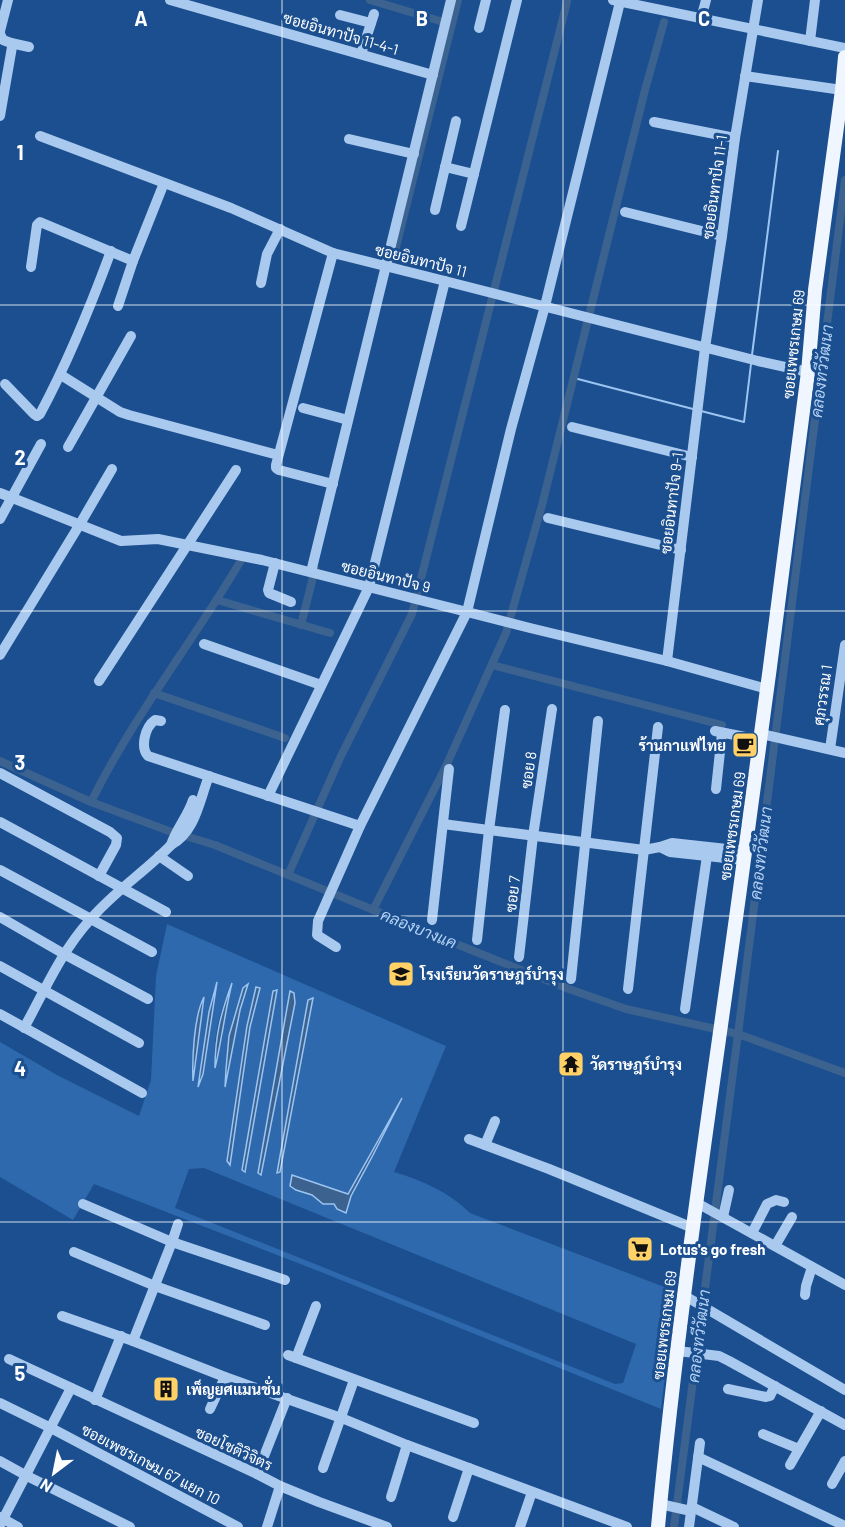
<svg xmlns="http://www.w3.org/2000/svg" width="845" height="1527" font-family="Barlow,Sarabun,sans-serif">
  <style>
    .green { fill: #2e69ad; fill-rule: evenodd }
    .water { fill: #3c6290; stroke: #9cc4f0; stroke-width: 1.5 }
    .lines { fill: none; stroke-linecap: round; stroke-linejoin: round }
    .stream { stroke: #9cc4f0; stroke-width: 2 }
    .canal { stroke: #3c6290; stroke-width: 8 }
    .minor { stroke: #a9c9ee; stroke-width: 10 }
    .major { stroke: #f0f6ff; stroke-width: 14 }
    .grid { fill: none; stroke: #fff; stroke-width: 1.5; stroke-opacity: 0.55 }
    .labels { text-anchor: middle; dominant-baseline: central; stroke-width: 6; stroke-linejoin: round; paint-order: stroke }
    .street-label { font-size: 15px; fill: #fff; stroke: #1b4f8f }
    .poi-label { font-size: 15px; font-weight: bold; fill: #fff; stroke: #1b4f8f; text-anchor: start }
    .water-label { font-size: 16px; font-style: italic; fill: #b5d3f5; stroke: #1b4f8f }
    .grid-label { font-size: 20px; text-anchor: middle; font-weight: bold; fill: #fff; stroke: #1b4f8f; stroke-width: 6; stroke-linejoin: round; paint-order: stroke }
  </style>
  <rect width="100%" height="100%" fill="#1b4f8f"/>
  <path class="green" d="M167 924 446 1046 394 1172C422 1180 450 1193 470 1213L675 1291 661 1409 326 1274 94 1184 73 1220 0 1177V1042L57 1075 139 1116 151 1080 156 976ZM247 985 240 1010 226 1083 229 1036ZM215 988 203 1074 209 1012ZM256 988H259L250 1027 229 1164 227 1161 247 1026ZM230 989 223 1019V1035L215 1064C213 1039 219 1012 230 989ZM294 994 295 1003 261 1175ZM204 999 193 1076 192 1058 200 1005ZM312 999 280 1172 277 1173 308 1000ZM392 1116 373 1155 351 1196 346 1213 334 1204H323L312 1195 296 1190 292 1175 348 1195ZM204 1168 636 1344 623 1383 615 1384 175 1208 189 1169Z"/>
  <g class="water">
    <polygon points="217,982 203,1074 198,1087 209,1012"/>
    <path d="M232 983C225 1011 222 1039 215 1068 215 1035 221 1013 232 983Z"/>
    <polygon points="248,984 240,1010 225,1087 226,1069 229,1036 243,988"/>
    <polygon points="256,987 260,988 250,1027 230,1165 227,1161 247,1026"/>
    <polygon points="277,990 245,1172 242,1170 273,991"/>
    <polygon points="290,991 294,993 295,1003 261,1175 258,1173"/>
    <path d="M204 997 193 1081C192 1059 194 1016 204 997Z"/>
    <polygon points="313,998 280,1172 277,1173 308,1000"/>
    <polygon points="402,1098 373,1155 351,1196 346,1213 337,1209 334,1204 323,1204 312,1195 296,1190 290,1186 292,1175 348,1194"/>
  </g>
  <g class="lines">
    <g class="stream">
      <polyline points="752,355 778,151"/>
      <polyline points="574,378 693,409"/>
      <polyline points="701,411 744,422 751,364"/>
    </g>
    <g class="canal">
      <polyline points="370,0 440,21"/>
      <polyline points="392,263 458,0"/>
      <polyline points="217,600 330,633"/>
      <polyline points="301,625 315,569"/>
      <polyline points="492,665 722,725"/>
      <polyline points="154,693 285,738"/>
      <polyline points="0,761 91,802 169,831 215,845 476,952 569,989 626,1009 738,1034 845,1073"/>
      <path d="M91 802C133 717 192 643 240 562"/>
      <polyline points="288,875 340,758 412,614 567,2"/>
      <polyline points="373,910 446,766 506,633 542,505 645,90 664,22"/>
      <polyline points="674,1527 738,1034 845,180"/>
    </g>
    <g class="minor">
      <polyline points="170,0 433,75"/>
      <polyline points="613,0 845,48"/>
      <polyline points="340,15 371,23"/>
      <polyline points="701,19 706,0"/>
      <polyline points="479,28 486,0"/>
      <polyline points="0,31 8,0"/>
      <polyline points="0,34 3,40 11,43 12,47 0,116"/>
      <polyline points="810,41 815,0"/>
      <polyline points="11,43 29,47"/>
      <polyline points="361,54 374,14"/>
      <polyline points="745,76 842,90"/>
      <polyline points="654,122 735,138"/>
      <polyline points="40,136 231,208 333,253 445,281 758,361 808,372"/>
      <polyline points="349,139 414,154"/>
      <polyline points="445,167 474,174"/>
      <polyline points="435,210 456,121"/>
      <polyline points="625,212 722,236"/>
      <polyline points="461,226 517,0"/>
      <polyline points="31,267 37,225 40,222 133,261"/>
      <polyline points="261,283 267,254 280,229"/>
      <polyline points="118,306 133,261 164,183"/>
      <polyline points="61,375 120,412 129,415 278,455"/>
      <path d="M5 384 34 414 37 416 40 414C69 360 90 308 111 251"/>
      <polyline points="303,408 348,420"/>
      <polyline points="572,427 692,457"/>
      <polyline points="68,447 131,336"/>
      <polyline points="333,484 279,470 276,468 276,465 333,253"/>
      <polyline points="0,493 121,541 158,539 262,560 530,628 667,661 767,689"/>
      <polyline points="548,518 681,550"/>
      <polyline points="0,519 41,444"/>
      <polyline points="275,563 268,590 269,593 291,602"/>
      <polyline points="311,572 451,0"/>
      <polyline points="204,644 321,685"/>
      <polyline points="0,655 80,524 112,469"/>
      <polyline points="667,661 705,348 722,236 735,138 758,0"/>
      <polyline points="99,681 236,470"/>
      <path d="M161 721 155 720C145 727 140 747 148 756L360 826"/>
      <polyline points="715,731 760,740"/>
      <polyline points="761,734 845,753"/>
      <polyline points="830,749 845,645"/>
      <polyline points="0,773 110,832 117,838 116,845 99,876"/>
      <polyline points="716,789 722,733"/>
      <polyline points="268,796 369,587 445,281"/>
      <polyline points="0,822 166,912"/>
      <polyline points="443,824 644,850 660,847 672,843 745,851"/>
      <path d="M171 845C176 829 188 816 193 800"/>
      <polyline points="660,847 670,852 744,860"/>
      <polyline points="159,856 188,876"/>
      <polyline points="0,870 152,952"/>
      <polyline points="0,917 64,954 148,999"/>
      <polyline points="432,920 449,769"/>
      <polyline points="477,940 489,830 505,710"/>
      <polyline points="336,947 317,935 318,921 360,826 467,612 511,429 545,306 620,2"/>
      <polyline points="519,957 533,836 552,709"/>
      <polyline points="0,966 139,1043"/>
      <polyline points="571,979 598,721"/>
      <polyline points="628,989 658,727"/>
      <polyline points="685,1009 707,856"/>
      <polyline points="0,1014 142,1093"/>
      <path d="M24 1028C44 992 61 952 89 921 113 892 145 872 171 845 196 831 199 801 209 776"/>
      <polyline points="469,1139 549,1169 693,1228"/>
      <polyline points="485,1145 495,1121"/>
      <polyline points="697,1203 845,1285"/>
      <polyline points="83,1204 172,1242 285,1280"/>
      <polyline points="723,1217 729,1190"/>
      <polyline points="752,1233 767,1204 776,1200 784,1202"/>
      <polyline points="775,1246 792,1217"/>
      <polyline points="74,1252 155,1286 265,1325"/>
      <polyline points="805,1295 806,1286 812,1267"/>
      <polyline points="685,1296 845,1390"/>
      <polyline points="62,1316 133,1341 225,1377 344,1419 407,1445 627,1527"/>
      <polyline points="133,1341 172,1242 178,1224"/>
      <polyline points="678,1351 719,1356 729,1361 845,1425"/>
      <polyline points="288,1355 474,1423"/>
      <polyline points="296,1358 316,1306"/>
      <polyline points="9,1359 257,1474 280,1486 319,1502 387,1527"/>
      <polyline points="728,1389 766,1397 770,1396 775,1386"/>
      <polyline points="95,1400 121,1336"/>
      <polyline points="0,1403 51,1428 238,1527"/>
      <polyline points="210,1409 225,1377"/>
      <polyline points="763,1434 799,1449"/>
      <polyline points="698,1457 845,1526"/>
      <polyline points="0,1461 27,1476 130,1527"/>
      <polyline points="790,1465 821,1411"/>
      <polyline points="323,1468 354,1380"/>
      <polyline points="257,1474 287,1398"/>
      <polyline points="832,1484 845,1461"/>
      <polyline points="391,1497 407,1445"/>
      <polyline points="660,1504 691,1511"/>
      <polyline points="692,1507 734,1527"/>
      <polyline points="0,1517 18,1527"/>
      <polyline points="453,1517 469,1468"/>
      <polyline points="0,1525 71,1388"/>
      <polyline points="267,1527 280,1486"/>
      <polyline points="520,1527 532,1492"/>
      <polyline points="689,1527 700,1443"/>
    </g>
    <path class="major" d="M658 1527C678 1313 711 1101 740 889 764 717 786 544 808 372L815 290 842 90 845 57"/>
  </g>
  <path class="grid" d="M282 0V1527M563 0V1527M0 305H845M0 611H845M0 916H845M0 1222H845"/>
  <defs>
    <symbol id="cafe-square" viewBox="-11 -11 22 22"><rect x="-9" y="-9" width="18" height="18" rx="4" fill="#ffd166" stroke="#1b4f8f"/><path d="M-5.5-4.5H6V0H3Q3 3.5 0 3.5H-2.5Q-5.5 3.5-5.5 0ZM3-3.2v2h1.7v-2ZM-6 4.5H4V6H-6Z" fill="#111"/></symbol>
    <symbol id="school-square" viewBox="-11 -11 22 22"><rect x="-9" y="-9" width="18" height="18" rx="4" fill="#ffd166" stroke="#1b4f8f"/><path d="M0-5L7-2L0 1L-7-2ZM-4 1L0 2.5L4 1V4Q0 6-4 4Z" fill="#111"/></symbol>
    <symbol id="temple-square" viewBox="-11 -11 22 22"><rect x="-9" y="-9" width="18" height="18" rx="4" fill="#ffd166" stroke="#1b4f8f"/><path d="M0-6L5-2H3V0L6.5 2.5H4V6H1.5V3h-3V6H-4V2.5H-6.5L-3 0V-2H-5Z" fill="#111"/></symbol>
    <symbol id="supermarket-square" viewBox="-11 -11 22 22"><rect x="-9" y="-9" width="18" height="18" rx="4" fill="#ffd166" stroke="#1b4f8f"/><path d="M-6-5.5h2.5l.6 2H6L4.5 2H-2.5L-4.4-4H-6ZM-1.5 3.2a1.3 1.3 0 1 0 .1 0ZM3 3.2a1.3 1.3 0 1 0 .1 0Z" fill="#111"/></symbol>
    <symbol id="building-square" viewBox="-11 -11 22 22"><rect x="-9" y="-9" width="18" height="18" rx="4" fill="#ffd166" stroke="#1b4f8f"/><path d="M-4-6H4V6H1V3H-1V6H-4ZM-2.5-4.3h1.7v1.8h-1.7ZM.8-4.3h1.7v1.8H.8ZM-2.5-1h1.7V.8h-1.7ZM.8-1h1.7V.8H.8Z" fill="#111"/></symbol>
  </defs>
  <g fill-rule="evenodd">
    <use href="#cafe-square" x="730" y="730" width="30" height="30"/>
    <use href="#school-square" x="386" y="959" width="30" height="30"/>
    <use href="#temple-square" x="556" y="1049" width="30" height="30"/>
    <use href="#supermarket-square" x="625" y="1234" width="30" height="30"/>
    <use href="#building-square" x="151" y="1374" width="30" height="30"/>
  </g>
  <g class="labels">
    <g class="street-label">
      <text transform="translate(341 33) rotate(16)">ซอยอินทาปัจ 11-4-1</text>
      <text transform="translate(714 187) rotate(-82)">ซอยอินทาปัจ 11-1</text>
      <text transform="translate(421 260) rotate(14)">ซอยอินทาปัจ 11</text>
      <text transform="translate(793 344) rotate(-84)">ซอยเพชรเกษม 69</text>
      <text transform="translate(671 503) rotate(-83)">ซอยอินทาปัจ 9-1</text>
      <text transform="translate(386 576) rotate(14)">ซอยอินทาปัจ 9</text>
      <text transform="translate(822 695) rotate(-82)">ศุภวรรณ 1</text>
      <text transform="translate(528 770) rotate(-82)">ซอย 8</text>
      <text transform="translate(732 826) rotate(-82)">ซอยเพชรเกษม 69</text>
      <text transform="translate(512 894) rotate(-83)">ซอย 7</text>
      <text transform="translate(664 1325) rotate(-83)">ซอยเพชรเกษม 69</text>
      <text transform="translate(234 1448) rotate(25)">ซอยโชติวิจิตร</text>
      <text transform="translate(151 1464) rotate(28)">ซอยเพชรเกษม 67 แยก 10</text>
    </g>
    <g class="poi-label">
      <text x="726" y="745" text-anchor="end">ร้านกาแฟไทย</text>
      <text x="420" y="974">โรงเรียนวัดราษฎร์บำรุง</text>
      <text x="590" y="1064">วัดราษฎร์บำรุง</text>
      <text x="660" y="1249">Lotus's go fresh</text>
      <text x="186" y="1389">เพ็ญยศแมนชั่น</text>
    </g>
    <g class="water-label">
      <text transform="translate(821 371) rotate(-83)">คลองทวีวัฒนา</text>
      <text transform="translate(760 853) rotate(-83)">คลองทวีวัฒนา</text>
      <text transform="translate(419 928) rotate(22)">คลองบางแค</text>
      <text transform="translate(698 1336) rotate(-83)">คลองทวีวัฒนา</text>
    </g>
  </g>
  <g class="grid-label">
    <text x="141" y="26">A</text>
    <text x="422" y="26">B</text>
    <text x="704" y="26">C</text>
    <text x="20" y="160">1</text>
    <text x="20" y="465">2</text>
    <text x="20" y="770">3</text>
    <text x="20" y="1076">4</text>
    <text x="20" y="1381">5</text>
  </g>
  <g transform="translate(54 1473) rotate(212)" stroke="#1b4f8f" stroke-width="4.5" paint-order="stroke">
  <path d="M0-4.5L10 22L0 15L-10 22Z" fill="#ffffff"/>
  <text y="-9" font-size="16" font-weight="bold" text-anchor="middle" fill="#ffffff">N</text>
  </g>
</svg>
